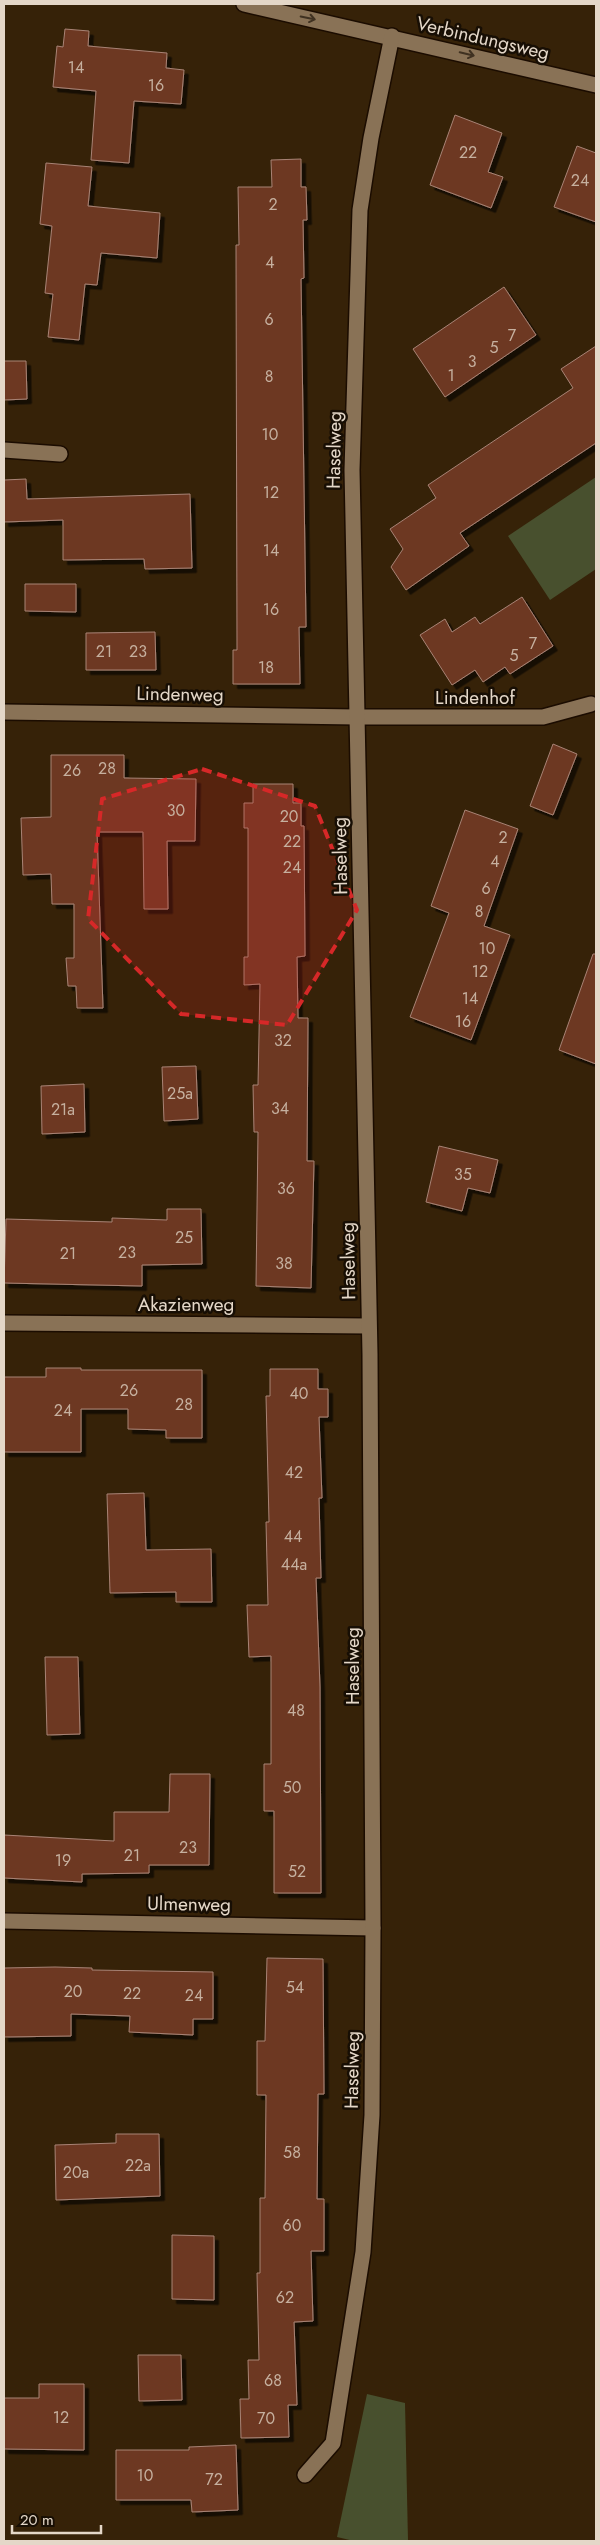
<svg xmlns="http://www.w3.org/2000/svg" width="600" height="2545" font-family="Jost,sans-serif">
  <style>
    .green { fill: #48502e }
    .building { fill: #6d3924; stroke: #a88375; filter: url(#shadow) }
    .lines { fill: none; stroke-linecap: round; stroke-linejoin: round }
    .street-casing { stroke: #1b0c00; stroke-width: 18 }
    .street { stroke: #897256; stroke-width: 15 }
    .oneway { stroke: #3f3121 }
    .marked { fill: #d62828; fill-opacity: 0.2; stroke: #d62828; stroke-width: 4; stroke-dasharray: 10 6; stroke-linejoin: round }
    .labels { text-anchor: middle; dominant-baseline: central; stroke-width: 5; stroke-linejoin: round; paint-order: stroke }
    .number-label { font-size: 16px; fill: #c6b09f }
    .street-label { font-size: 19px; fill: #e4d7c8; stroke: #170e04 }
  </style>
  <defs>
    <filter id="shadow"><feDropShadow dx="4.5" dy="4.5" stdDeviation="0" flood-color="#0009"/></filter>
  </defs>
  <rect width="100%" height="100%" fill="#362208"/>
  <g class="green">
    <polygon points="596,477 596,569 550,600 508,536"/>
    <polygon points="367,2394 405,2403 408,2541 354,2541 337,2537"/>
  </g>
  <g class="building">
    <polygon points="65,29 89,31 88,46 167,53 166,68 184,70 181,104 134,101 129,163 91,160 96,91 53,87 57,46 63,47"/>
    <polygon points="455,115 502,133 488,172 503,177 491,208 430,185"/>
    <polygon points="577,146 596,153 596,222 554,207"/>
    <polygon points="301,159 301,187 306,187 307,220 303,220 304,278 301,279 306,627 299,627 300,684 233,684 233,650 237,650 236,245 239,245 238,187 272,187 271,160"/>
    <polygon points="46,163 92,167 88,206 160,213 157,258 101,253 97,285 85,284 79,340 48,337 53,294 45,293 52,226 40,224"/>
    <polygon points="504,287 536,335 445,397 413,349"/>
    <polygon points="596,346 596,443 460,533 469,546 406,590 391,567 403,549 390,529 436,498 428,485 573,388 561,369"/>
    <polygon points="4,361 26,361 27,399 4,400"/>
    <polygon points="26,479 27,499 190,494 192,568 145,569 144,559 63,560 63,520 4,522 4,480"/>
    <polygon points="25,584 76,584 76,612 25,611"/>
    <polygon points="522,597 553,646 510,674 505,667 483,682 475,670 452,685 420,635 445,619 452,632 475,617 480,624"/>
    <polygon points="155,632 156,670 86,670 86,633"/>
    <polygon points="553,744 577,754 553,815 530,806"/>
    <polygon points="51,755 124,755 124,778 196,779 195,841 167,841 168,909 144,909 143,832 97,832 103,1008 77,1008 76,986 68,986 66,958 74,958 74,904 52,904 51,874 23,875 21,818 51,817"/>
    <polygon points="253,784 293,784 293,803 301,803 301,826 304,826 305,956 297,957 298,1018 308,1018 307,1161 314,1161 311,1288 256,1286 258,1132 254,1132 253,1085 258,1085 260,984 244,985 244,957 248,957 248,828 244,828 244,803 253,803"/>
    <polygon points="465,810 518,829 484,926 510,935 471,1040 410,1017 449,913 431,906"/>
    <polygon points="593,954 596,954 596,1064 559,1050"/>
    <polygon points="196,1066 198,1119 164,1121 162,1067"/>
    <polygon points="84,1084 85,1132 42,1134 41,1086"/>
    <polygon points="439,1146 498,1160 490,1193 468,1188 462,1211 426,1202"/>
    <polygon points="167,1209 201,1209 202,1264 142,1265 142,1286 4,1283 6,1219 112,1222 112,1218 167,1220"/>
    <polygon points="46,1368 81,1368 81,1370 202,1370 202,1438 166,1438 166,1430 128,1429 128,1409 81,1409 81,1452 4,1452 4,1377 46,1377"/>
    <polygon points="270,1369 318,1369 318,1389 328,1389 328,1417 319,1417 322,1498 319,1498 321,1578 316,1578 320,1687 321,1893 274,1893 274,1811 264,1811 264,1764 271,1764 271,1656 249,1657 247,1605 268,1605 266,1522 269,1522 266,1396 270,1396"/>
    <polygon points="144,1493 146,1550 211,1549 212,1602 176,1602 176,1592 110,1593 107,1494"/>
    <polygon points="45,1657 78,1657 80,1734 47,1735"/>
    <polygon points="170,1774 210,1774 209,1865 149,1865 149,1873 82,1874 82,1882 4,1878 4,1835 114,1841 114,1812 169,1812"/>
    <polygon points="267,1958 323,1959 324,2094 318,2094 317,2199 324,2199 324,2251 311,2251 313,2321 294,2322 297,2405 288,2405 289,2437 241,2438 240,2399 249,2399 248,2360 259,2360 257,2273 260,2273 260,2198 265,2198 266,2095 257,2095 257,2041 265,2041"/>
    <polygon points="55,1967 92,1968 92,1970 213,1972 213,2019 193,2019 193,2035 129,2032 130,2016 71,2014 71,2036 4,2037 4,1968"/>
    <polygon points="116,2134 159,2134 160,2196 56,2200 55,2145 116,2143"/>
    <polygon points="172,2235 214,2236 214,2300 172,2299"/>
    <polygon points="138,2355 181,2355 182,2400 139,2401"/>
    <polygon points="39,2384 84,2384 84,2450 4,2449 4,2398 39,2398"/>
    <polygon points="236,2445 238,2510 192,2512 191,2500 116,2500 116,2450 189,2450 189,2447"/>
  </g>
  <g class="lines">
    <defs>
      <g id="street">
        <polyline points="244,4 596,85"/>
        <polyline points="4,450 60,454"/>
        <polyline points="4,712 357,717 543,717 591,704"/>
        <polyline points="4,1323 368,1326"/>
        <polyline points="4,1921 373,1928"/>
        <polyline points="305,2475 333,2443 363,2252 372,2115 373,1928 370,1354 352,470 360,210 371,138 392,36"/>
      </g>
    </defs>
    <use href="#street" class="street-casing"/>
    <use href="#street" class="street"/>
  </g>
  <defs><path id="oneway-shaft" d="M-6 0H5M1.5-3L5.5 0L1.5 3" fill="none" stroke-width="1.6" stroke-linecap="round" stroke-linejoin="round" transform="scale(1.25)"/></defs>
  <g class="oneway">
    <use href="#oneway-shaft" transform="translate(308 18) rotate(12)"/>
    <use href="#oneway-shaft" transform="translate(467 54) rotate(13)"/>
  </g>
  <path class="marked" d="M202 769 315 806 357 910 287 1025 181 1014 88 919 102 799Z"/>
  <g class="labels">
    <g class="number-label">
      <text x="76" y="67">14</text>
      <text x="156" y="85">16</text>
      <text x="468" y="152">22</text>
      <text x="580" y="180">24</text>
      <text x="273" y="204">2</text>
      <text x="270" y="262">4</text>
      <text x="269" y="319">6</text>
      <text x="512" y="335">7</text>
      <text x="494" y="347">5</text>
      <text x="472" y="361">3</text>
      <text x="451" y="375">1</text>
      <text x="269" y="376">8</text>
      <text x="270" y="434">10</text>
      <text x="271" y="492">12</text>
      <text x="271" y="550">14</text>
      <text x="271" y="609">16</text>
      <text x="533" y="643">7</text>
      <text x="104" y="651">21</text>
      <text x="138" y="651">23</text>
      <text x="514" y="655">5</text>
      <text x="266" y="667">18</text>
      <text x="107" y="768">28</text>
      <text x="72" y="770">26</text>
      <text x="176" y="810">30</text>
      <text x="289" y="816">20</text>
      <text x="503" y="837">2</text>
      <text x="292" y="841">22</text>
      <text x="495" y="861">4</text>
      <text x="292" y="867">24</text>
      <text x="486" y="888">6</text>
      <text x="479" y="911">8</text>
      <text x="487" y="948">10</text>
      <text x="480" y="971">12</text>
      <text x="470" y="998">14</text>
      <text x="463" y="1021">16</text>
      <text x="283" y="1040">32</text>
      <text x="180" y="1093">25a</text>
      <text x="280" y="1108">34</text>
      <text x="63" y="1109">21a</text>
      <text x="463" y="1174">35</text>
      <text x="286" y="1188">36</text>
      <text x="184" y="1237">25</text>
      <text x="127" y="1252">23</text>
      <text x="68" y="1253">21</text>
      <text x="284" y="1263">38</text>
      <text x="129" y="1390">26</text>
      <text x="299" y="1393">40</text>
      <text x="184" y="1404">28</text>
      <text x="63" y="1410">24</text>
      <text x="294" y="1472">42</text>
      <text x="293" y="1536">44</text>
      <text x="294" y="1564">44a</text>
      <text x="296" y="1710">48</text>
      <text x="292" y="1787">50</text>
      <text x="188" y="1847">23</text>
      <text x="132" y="1855">21</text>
      <text x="63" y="1860">19</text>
      <text x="297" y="1871">52</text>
      <text x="295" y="1987">54</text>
      <text x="73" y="1991">20</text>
      <text x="132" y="1993">22</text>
      <text x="194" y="1995">24</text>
      <text x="292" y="2152">58</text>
      <text x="138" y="2165">22a</text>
      <text x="76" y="2172">20a</text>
      <text x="292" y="2225">60</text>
      <text x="285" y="2297">62</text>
      <text x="273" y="2380">68</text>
      <text x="61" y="2417">12</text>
      <text x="266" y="2418">70</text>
      <text x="145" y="2475">10</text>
      <text x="214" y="2479">72</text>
    </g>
    <g class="street-label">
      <text transform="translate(483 38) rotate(13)">Verbindungsweg</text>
      <text transform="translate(334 450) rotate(-89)">Haselweg</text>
      <text transform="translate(180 694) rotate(1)">Lindenweg</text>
      <text x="475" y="697">Lindenhof</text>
      <text transform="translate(340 856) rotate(-91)">Haselweg</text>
      <text transform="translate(348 1261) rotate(-91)">Haselweg</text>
      <text x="186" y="1304">Akazienweg</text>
      <text transform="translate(352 1666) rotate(-90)">Haselweg</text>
      <text transform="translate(189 1904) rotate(1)">Ulmenweg</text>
      <text transform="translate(352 2070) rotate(-89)">Haselweg</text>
    </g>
  </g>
  <rect width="600" height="2545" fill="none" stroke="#e4d7c8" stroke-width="10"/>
  <path d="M12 2525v8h89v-8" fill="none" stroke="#e4d7c8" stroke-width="2.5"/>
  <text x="20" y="2525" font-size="15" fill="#e4d7c8" stroke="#170e04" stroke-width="4" paint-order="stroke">20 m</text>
</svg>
